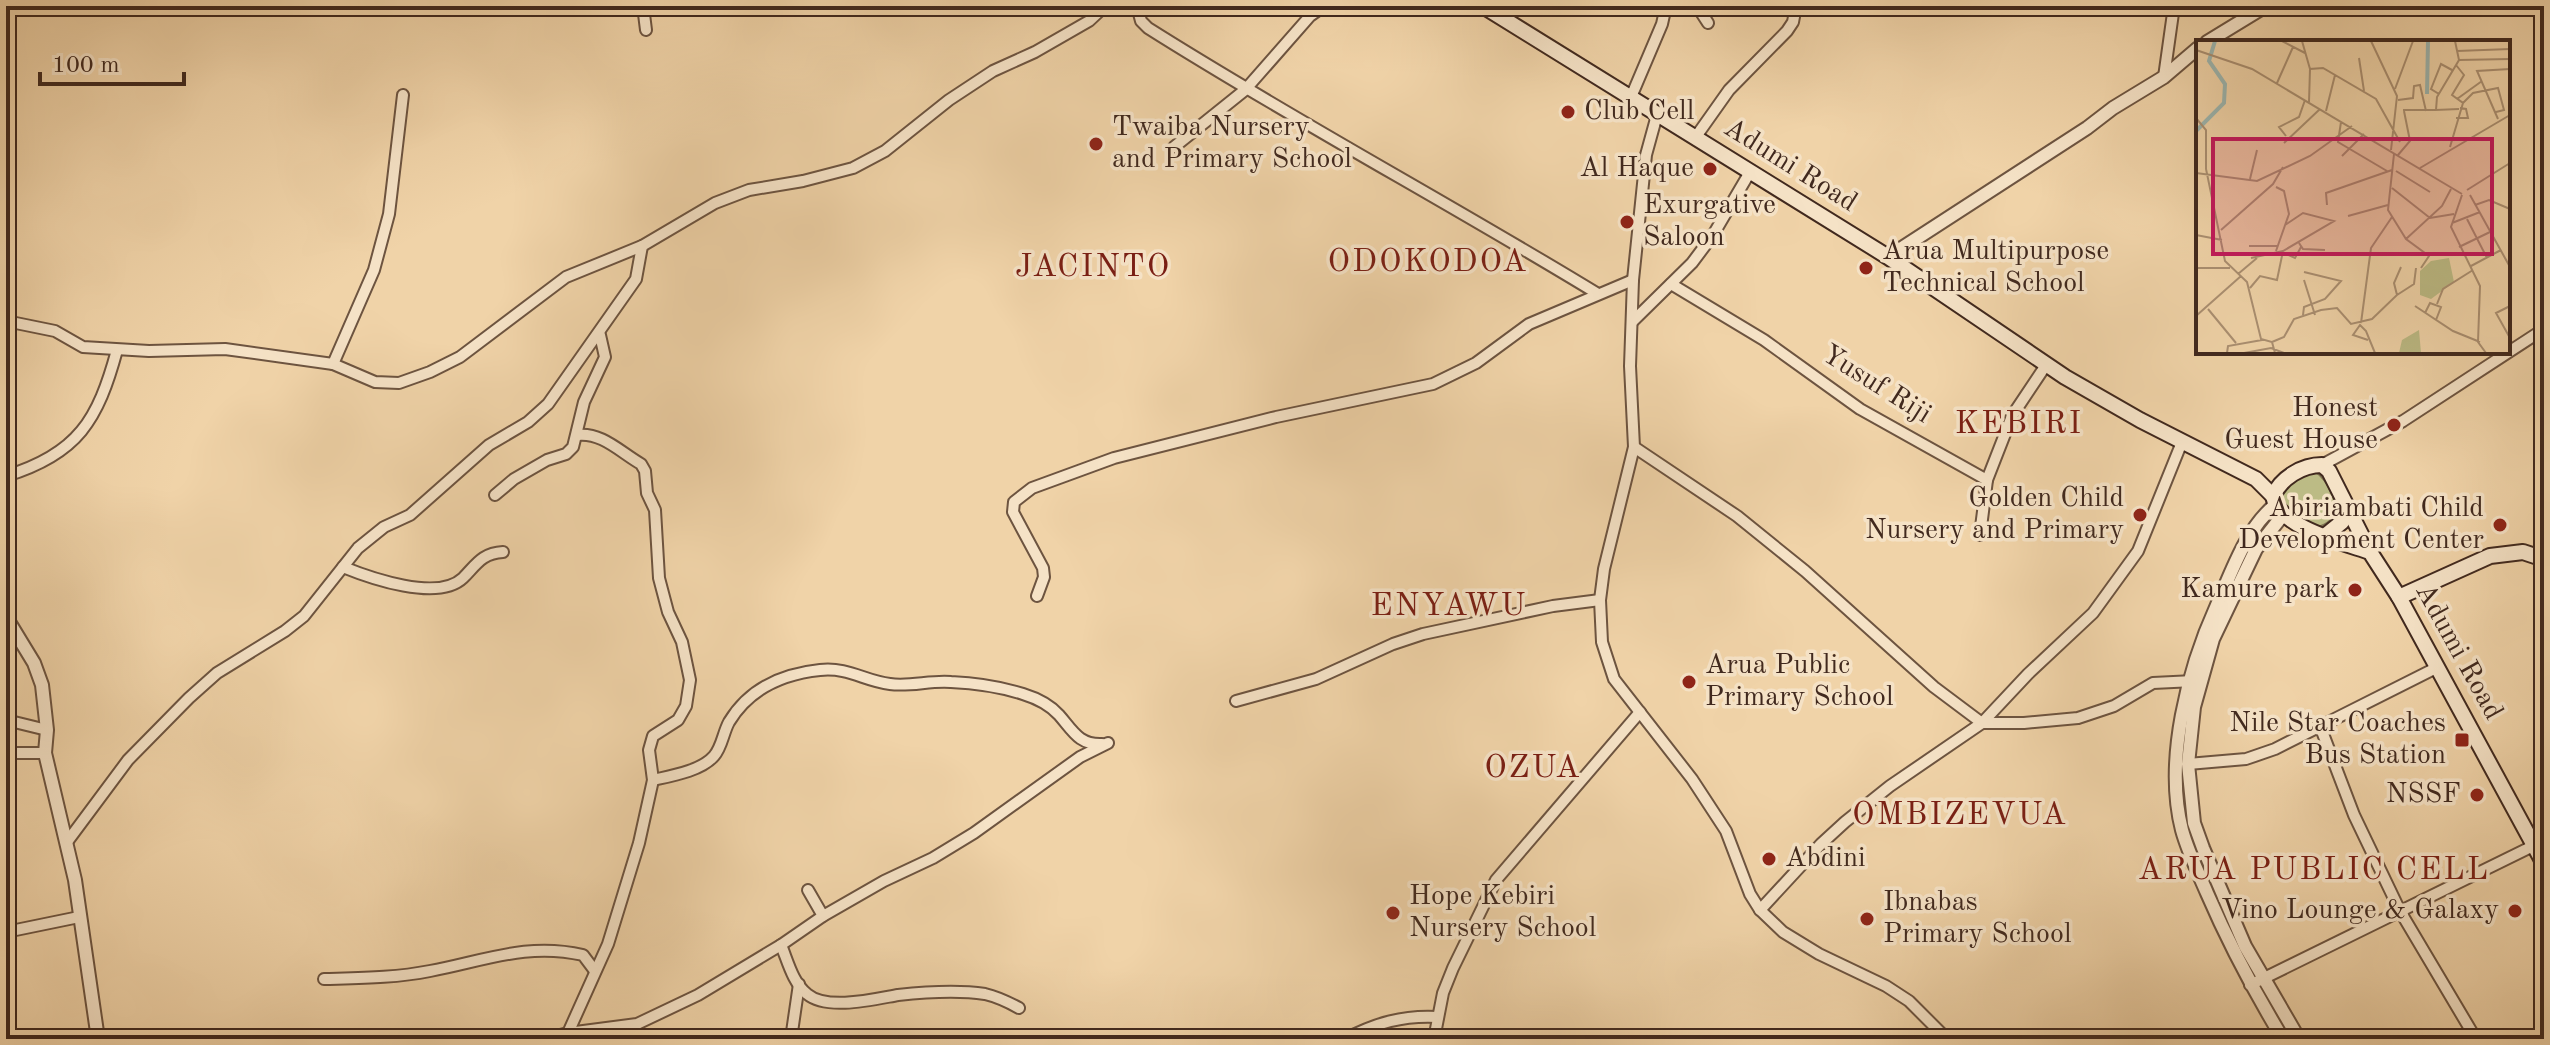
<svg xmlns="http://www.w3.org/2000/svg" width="2550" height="1045" font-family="'Old Standard TT',serif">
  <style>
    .green { fill: #bcbb85; stroke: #7e7252; stroke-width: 2 }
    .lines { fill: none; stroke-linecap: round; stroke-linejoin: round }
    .minor-casing { stroke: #6d5440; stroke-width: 14 }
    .tertiary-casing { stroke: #6d5440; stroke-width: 16 }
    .secondary-casing { stroke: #41291e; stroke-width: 18 }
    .minor { stroke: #f5e2c6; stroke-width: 10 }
    .tertiary { stroke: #f5e2c6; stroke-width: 12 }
    .secondary { stroke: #f5e2c6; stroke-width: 14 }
    .poi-dot { fill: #8f2418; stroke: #f5e2c6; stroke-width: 3 }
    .labels { text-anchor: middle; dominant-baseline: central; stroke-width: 7; stroke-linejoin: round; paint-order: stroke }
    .poi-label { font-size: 28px; fill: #41291e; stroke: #f5e2c6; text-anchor: start }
    .street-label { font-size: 28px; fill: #41291e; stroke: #f5e2c6 }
    .quarter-label { font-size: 32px; letter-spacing: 2px; fill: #7a1f14; stroke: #f5e2c6 }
    .inset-river { fill: none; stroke: #9cb6b0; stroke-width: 4 }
    .inset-road { fill: none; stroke: #aa8f71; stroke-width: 2 }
    .view { fill: #c2185b; fill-opacity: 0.15; stroke: #c2185b; stroke-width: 4 }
    .inset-edge { fill: none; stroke: #41291e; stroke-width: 4 }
  </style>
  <rect width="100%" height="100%" fill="#f0d3a8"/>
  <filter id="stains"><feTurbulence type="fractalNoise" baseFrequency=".0025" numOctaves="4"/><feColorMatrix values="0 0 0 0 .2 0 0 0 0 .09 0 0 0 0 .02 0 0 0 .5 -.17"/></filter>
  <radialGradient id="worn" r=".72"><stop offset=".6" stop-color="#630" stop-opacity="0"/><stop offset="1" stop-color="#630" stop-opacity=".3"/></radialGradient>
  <path class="green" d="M2316 472C2328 481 2336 499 2337 514 2331 520 2324 527 2315 527 2301 527 2279 507 2275 495L2295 476Z"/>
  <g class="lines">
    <defs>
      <g id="minor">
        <polyline points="643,6 646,30"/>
        <path d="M1137 6 1141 21 1148 28C1295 121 1449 203 1598 294"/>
        <polyline points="1697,6 1708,23"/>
        <polyline points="2164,77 2174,6"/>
        <polyline points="1631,97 1662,24 1666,6"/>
        <polyline points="1657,115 1646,155 1633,280 1630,366 1634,447 1604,569 1600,600 1602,642 1614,679 1692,779 1726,831 1750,894 1760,910 1783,932 1819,954 1886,986 1909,1001 1947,1039"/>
        <polyline points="1695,138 1729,90 1787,31 1793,22 1796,6"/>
        <polyline points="1174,147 1245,90 1310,16 1324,6"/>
        <polyline points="1671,284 1764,340 1860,409 1987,480"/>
        <polyline points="6,321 55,331 83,347 149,351 225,349 333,364 375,382 399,383 430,372 460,357 566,277 642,246 715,203 749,190 803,181 853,168 885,151 949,100 993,71 1035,52 1089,21 1105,6"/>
        <polyline points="1632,322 1692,263 1713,235 1750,172"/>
        <polyline points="333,364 374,270 389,214 403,95"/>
        <polyline points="1634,447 1737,516 1805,571 1934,687 1982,723 2024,723 2078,718 2114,706 2153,683 2194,681"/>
        <polyline points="2322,465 2403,421 2544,329"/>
        <path d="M6 476C78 454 98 420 117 350"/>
        <polyline points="495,495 514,479 547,460 566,454 573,447 584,402 605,357 600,335"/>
        <polyline points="1980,535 1987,480 2012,416 2046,365"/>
        <path d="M343 567C370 578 438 602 463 578 476 565 482 553 503 552"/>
        <polyline points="1037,596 1044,577 1043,568 1013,512 1014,502 1032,488 1114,458 1276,417 1433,384 1476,363 1529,324 1633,280"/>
        <polyline points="1236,701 1316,679 1393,644 1423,634 1553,606 1600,600"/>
        <polyline points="6,720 47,730"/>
        <polyline points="2320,726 2354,815 2400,911 2476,1039"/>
        <polyline points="6,753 45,753"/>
        <polyline points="2188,764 2246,759 2275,749 2438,667"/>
        <path d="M653 780C671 776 701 771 714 756 722 747 723 733 729 722 749 689 781 674 820 670 849 667 864 681 890 684 910 687 931 680 951 682 974 683 1001 687 1023 694 1036 698 1050 705 1059 715 1073 731 1079 745 1102 744"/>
        <polyline points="67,842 128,760 189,698 217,673 285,631 304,616 358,548 384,527 410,515 489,445 528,422 548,404 636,279 642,246"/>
        <polyline points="808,890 823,916"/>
        <polyline points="1760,910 1821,844 1845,822 1890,786 1982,723 2028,674 2093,613 2138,551 2182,442"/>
        <polyline points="6,932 79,917"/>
        <path d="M781 945C788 962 793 983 807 994 827 1011 875 999 898 995 925 992 959 990 985 994 998 997 1008 1002 1019 1008"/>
        <path d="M324 979C360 978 395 978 430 971 484 961 527 942 583 955L595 971"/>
        <polyline points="2250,985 2533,846"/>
        <polyline points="638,1032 644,1039"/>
        <path d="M568 1033 608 944 639 843 653 780 649 750 653 736 678 720 686 706 690 680 682 642 668 612 659 578 655 510 647 493 645 471 641 464C620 452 602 432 577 435"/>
        <polyline points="544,1039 568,1033 637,1024 698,995 781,945 823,916 884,881 933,858 974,833 1080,757 1108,743"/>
        <polyline points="789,1039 792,1032 799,984"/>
        <path d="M1345 1039C1376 1023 1403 1015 1438 1017"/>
        <polyline points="1434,1039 1443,993 1453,968 1496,880 1640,712"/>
      </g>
      <g id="tertiary">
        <polyline points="2207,42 2266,6"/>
        <polyline points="1888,257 2087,128 2113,108 2164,77 2198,48"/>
        <path d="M2275 505C2246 529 2232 571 2217 605 2188 669 2164 760 2182 830 2188 852 2198 872 2207 893 2229 944 2254 991 2283 1039"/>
        <polyline points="2283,515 2256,549 2213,639 2194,707 2188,764 2194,823 2203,848 2245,946 2299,1039"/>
        <polyline points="6,617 34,663 42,685 47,730 45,753 75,880 98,1039"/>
      </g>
      <g id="secondary">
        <polyline points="1483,6 1888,257 2065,377 2140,420 2256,479 2273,496"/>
        <polyline points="2326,535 2342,522 2348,509"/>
        <path d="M2370 552C2344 543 2278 527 2273 496 2281 478 2302 465 2322 465L2329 471 2370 552 2399 597 2544 864"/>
        <polyline points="2399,597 2490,556 2523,552 2544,559"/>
      </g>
    </defs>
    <use href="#minor" class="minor-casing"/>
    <use href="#tertiary" class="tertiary-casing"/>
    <use href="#secondary" class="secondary-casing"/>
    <use href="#minor" class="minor"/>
    <use href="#tertiary" class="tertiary"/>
    <use href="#secondary" class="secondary"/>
  </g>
  <g class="poi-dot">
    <circle cx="1568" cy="112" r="8"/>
    <circle cx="1096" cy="144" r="8"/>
    <circle cx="1710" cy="169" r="8"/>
    <circle cx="1627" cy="222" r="8"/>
    <circle cx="1866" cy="268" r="8"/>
    <circle cx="2394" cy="425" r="8"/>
    <circle cx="2140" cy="515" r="8"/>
    <circle cx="2500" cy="525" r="8"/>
    <circle cx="2355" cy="590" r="8"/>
    <circle cx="1689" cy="682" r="8"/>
    <rect x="2454" y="732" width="16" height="16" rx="4"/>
    <circle cx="2477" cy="795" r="8"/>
    <circle cx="1769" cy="859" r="8"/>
    <circle cx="2515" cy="911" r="8"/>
    <circle cx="1393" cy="913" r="8"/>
    <circle cx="1867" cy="919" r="8"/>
  </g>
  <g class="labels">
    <g class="poi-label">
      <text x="1584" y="112">Club Cell</text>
      <text x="1112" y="128">Twaiba Nursery<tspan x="1112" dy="32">and Primary School</tspan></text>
      <text x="1694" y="169" text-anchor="end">Al Haque</text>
      <text x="1643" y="206">Exurgative<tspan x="1643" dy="32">Saloon</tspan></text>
      <text x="1882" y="252">Arua Multipurpose<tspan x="1882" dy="32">Technical School</tspan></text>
      <text x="2378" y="409" text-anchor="end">Honest<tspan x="2378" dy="32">Guest House</tspan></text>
      <text x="2124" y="499" text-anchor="end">Golden Child<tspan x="2124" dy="32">Nursery and Primary</tspan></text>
      <text x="2484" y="509" text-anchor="end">Abiriambati Child<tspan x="2484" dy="32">Development Center</tspan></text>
      <text x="2339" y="590" text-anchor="end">Kamure park</text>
      <text x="1705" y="666">Arua Public<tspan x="1705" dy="32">Primary School</tspan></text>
      <text x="2446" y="724" text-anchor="end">Nile Star Coaches<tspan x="2446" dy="32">Bus Station</tspan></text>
      <text x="2461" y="795" text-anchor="end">NSSF</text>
      <text x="1785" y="859">Abdini</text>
      <text x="1409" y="897">Hope Kebiri<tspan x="1409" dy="32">Nursery School</tspan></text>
      <text x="1883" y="903">Ibnabas<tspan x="1883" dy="32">Primary School</tspan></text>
      <text x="2499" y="911" text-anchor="end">Vino Lounge &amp; Galaxy</text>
    </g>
    <g class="street-label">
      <text transform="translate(1790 166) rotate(32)">Adumi Road</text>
      <text transform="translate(1876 385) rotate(32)">Yusuf Riji</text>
      <text transform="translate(2458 652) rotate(61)">Adumi Road</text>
    </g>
    <g class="quarter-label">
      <text x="1428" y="263">ODOKODOA</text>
      <text x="1093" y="268">JACINTO</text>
      <text x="2019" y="425">KEBIRI</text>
      <text x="1449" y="607">ENYAWU</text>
      <text x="1533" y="769">OZUA</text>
      <text x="1960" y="816">OMBIZEVUA</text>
      <text x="2314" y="871">ARUA PUBLIC CELL</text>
    </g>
  </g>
  <g transform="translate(2196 40)">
    <rect width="314" height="314" fill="#f0d3a8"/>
    <path d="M253 218 258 242 235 259 224 255V231L235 221ZM223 290 225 313H203L206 300Z" fill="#bcbb85"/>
    <path class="inset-river" d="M231 54 232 1M0 91 28 63 29 44 13 21 19 1"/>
    <path class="inset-road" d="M86 1 109 13M106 1 114 29M175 1 201 56 195 110M259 1 263 20 241 57 240 70 263 69M0 10 56 29 266 154M261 11 314 9M163 18 168 51M263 20 314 19M81 43 97 7M199 49 217 1M243 54 235 49 245 24 256 30M261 59 286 41M202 60 217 58 218 46 224 45 230 71M113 62 114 29 127 28 180 59 204 102M267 63 277 53 302 48 308 70 300 72M207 70H240M130 71 139 35M0 78 10 90V129L29 221 51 242 65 299 76 302 79 313M260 78H272L270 69 264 68M302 79 281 31 314 29M145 82 142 102 191 131M90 96 83 87 103 77 109 60M88 103 124 69M254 107 267 63 256 55 268 35 260 25M198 114 192 170 210 199 233 216 225 228M202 115 214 101 208 71M146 116 168 94M224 128 314 75M200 131 234 152M0 133 61 141 114 116 156 86M54 139 61 110M196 148 234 178 258 174M271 150 314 123M266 155 255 187 284 246 282 302 290 313M274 155 314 227M131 165 130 153 196 130M279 165 293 160 314 169M152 176 192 165M271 179 291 218M256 183 284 172M25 190 77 144 87 127M0 195 26 200M210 199 246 166 255 149M103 203 107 209 129 210M53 206H82M263 207 294 192M80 211 93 174 88 151 80 147M88 213 99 218 105 207M55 218 87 211 138 181 107 173 89 185M275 226 305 210M0 228H34M42 234 61 218M108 240 119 275M54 248 64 236 81 240 87 211M201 255 218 244 220 228M241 264 247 249 277 230M219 266 257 291 284 302M314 266 300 273 314 298M12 269 40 303M229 273 234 263 245 267 240 280M107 275 108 267 129 259 145 241 108 232M0 276 45 236M165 283 175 208 196 177M172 300 157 295 164 285 170 291 179 313M76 302 88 297 98 279 125 270 141 268 155 284 176 279 201 255 198 243 205 227M31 313 32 306 66 300M48 313 75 308 88 313"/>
    <path class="view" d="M17 99H296V214H17Z"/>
    <rect width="314" height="314" class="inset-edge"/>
  </g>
  <rect width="2550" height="1045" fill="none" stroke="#f0d3a8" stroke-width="32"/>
  <rect x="8" y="8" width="2534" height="1029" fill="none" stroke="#41291e" stroke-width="4"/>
  <rect x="16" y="16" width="2518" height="1013" fill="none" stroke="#41291e" stroke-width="2"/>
  <path d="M40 72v12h144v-12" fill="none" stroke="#41291e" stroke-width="4"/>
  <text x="52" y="72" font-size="24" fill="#41291e" stroke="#f5e2c6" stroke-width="6" paint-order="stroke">100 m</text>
  <rect width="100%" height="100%" filter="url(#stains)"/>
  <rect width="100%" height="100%" fill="url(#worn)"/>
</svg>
